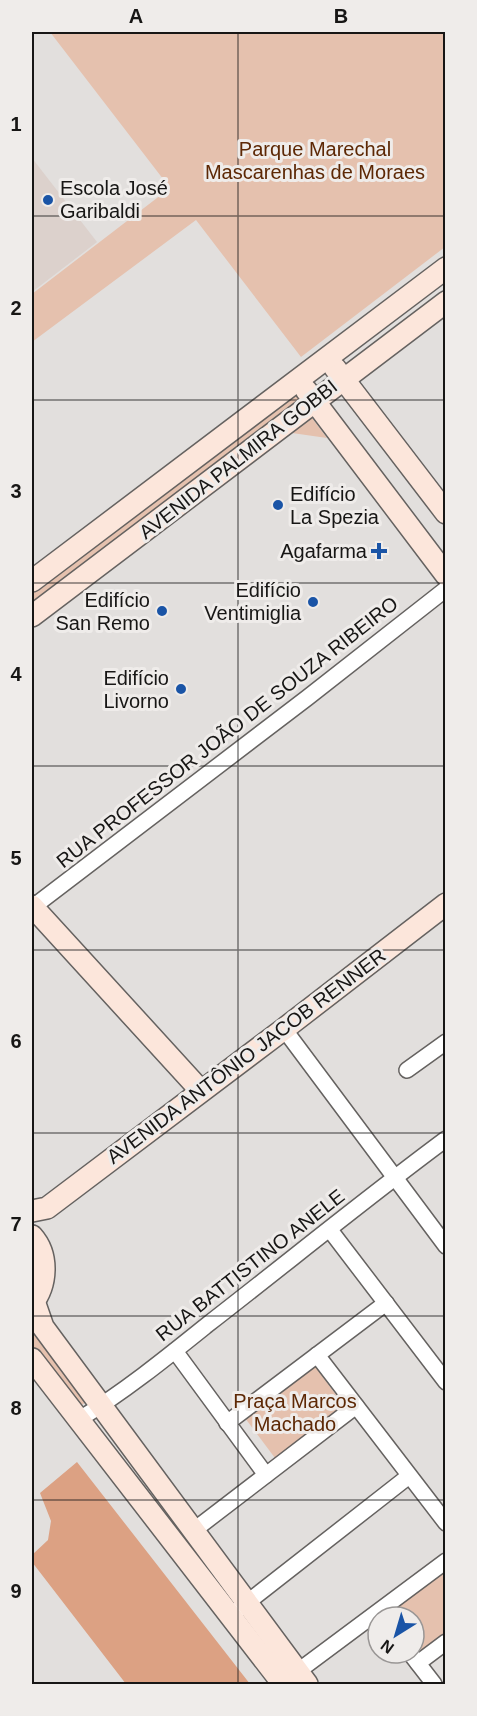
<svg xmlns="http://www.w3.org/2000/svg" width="477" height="1716" font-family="Helvetica,sans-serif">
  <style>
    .built { fill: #dcd1cc }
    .green { fill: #e5c1ae }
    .forest { fill: #dca183 }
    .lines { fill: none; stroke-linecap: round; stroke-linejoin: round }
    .street-casing { stroke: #656260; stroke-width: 18 }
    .secondary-casing { stroke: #656260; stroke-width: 24 }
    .street { stroke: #fff; stroke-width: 15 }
    .secondary { stroke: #fce6db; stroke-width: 21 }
    .grid { fill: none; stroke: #171615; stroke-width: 1.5; stroke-opacity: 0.55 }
    .poi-dot { fill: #1a54a6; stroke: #efecea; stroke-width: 2 }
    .labels { text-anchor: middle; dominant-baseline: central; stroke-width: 6; stroke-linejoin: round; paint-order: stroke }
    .park-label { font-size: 20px; fill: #5d2805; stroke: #efecea }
    .poi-label { font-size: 20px; fill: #171615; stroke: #efecea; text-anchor: end }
    .street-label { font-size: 20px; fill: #171615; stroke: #efecea }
    .neatline { fill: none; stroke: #171615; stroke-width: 2 }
    .grid-label { font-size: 20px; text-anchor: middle; font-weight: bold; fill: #171615 }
  </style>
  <rect width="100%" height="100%" fill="#e2dfdd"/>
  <polygon class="built" points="32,158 97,242 32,292"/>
  <g class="green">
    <polygon points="50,32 445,32 445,247 301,357 196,220 32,342 32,294 170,188"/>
    <polygon points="296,392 302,400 32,605 32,592"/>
    <polygon points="312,418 327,438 292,433"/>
    <polygon points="32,1329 86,1402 75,1410 32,1351"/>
    <polygon points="315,1366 344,1406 275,1458 245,1418"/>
    <polygon points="445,1571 445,1633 422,1651 414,1641 414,1617 396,1617 392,1612"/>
  </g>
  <polygon class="forest" points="77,1462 250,1684 126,1684 32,1562 32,1555 48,1540 51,1521 40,1493"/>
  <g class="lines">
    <defs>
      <g id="street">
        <polyline points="33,907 307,698 446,589"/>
        <polyline points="284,1029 446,1246"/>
        <polyline points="407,1070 446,1042"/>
        <polyline points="330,1230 446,1382"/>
        <polyline points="175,1351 266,1475"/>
        <polyline points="317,1355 446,1523"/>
        <path d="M78 1420C124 1392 166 1358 207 1325 287 1263 365 1199 446 1139"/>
        <polyline points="227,1423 386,1303"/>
        <polyline points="193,1531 356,1406"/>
        <polyline points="239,1609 409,1476"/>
        <polyline points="410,1653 434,1684"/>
        <polyline points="418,1663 446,1642"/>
        <polyline points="297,1672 446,1561"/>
      </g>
      <g id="secondary">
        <polyline points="335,368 446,513"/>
        <polyline points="306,390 446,575"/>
        <polyline points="32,581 446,268"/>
        <polyline points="32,616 446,302"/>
        <polyline points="32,906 201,1091"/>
        <polyline points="32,1211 47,1208 284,1029 446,904"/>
        <path d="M32 1236C49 1255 47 1285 32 1304"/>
        <polyline points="34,1301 43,1327 307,1684"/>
        <polyline points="32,1359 283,1684"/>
      </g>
    </defs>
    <use href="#street" class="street-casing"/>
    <use href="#secondary" class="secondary-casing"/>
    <use href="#street" class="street"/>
    <use href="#secondary" class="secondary"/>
  </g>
  <path class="grid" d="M238 32V1684M32 216H446M32 400H446M32 583H446M32 766H446M32 950H446M32 1133H446M32 1316H446M32 1500H446"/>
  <g class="poi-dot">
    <circle cx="48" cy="200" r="6"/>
    <circle cx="278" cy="505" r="6"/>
    <path d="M376 542h6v6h6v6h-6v6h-6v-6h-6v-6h6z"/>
    <circle cx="313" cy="602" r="6"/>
    <circle cx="162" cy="611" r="6"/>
    <circle cx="181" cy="689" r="6"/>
  </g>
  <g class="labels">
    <g class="park-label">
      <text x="315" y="149">Parque Marechal<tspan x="315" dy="23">Mascarenhas de Moraes</tspan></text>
      <text x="295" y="1401">Praça Marcos<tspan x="295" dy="23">Machado</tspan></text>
    </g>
    <g class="poi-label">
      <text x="60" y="188" text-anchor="start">Escola José<tspan x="60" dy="23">Garibaldi</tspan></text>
      <text x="290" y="494" text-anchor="start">Edifício<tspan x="290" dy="23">La Spezia</tspan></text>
      <text x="367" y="551">Agafarma</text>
      <text x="301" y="590">Edifício<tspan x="301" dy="23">Ventimiglia</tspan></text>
      <text x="150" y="600">Edifício<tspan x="150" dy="23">San Remo</tspan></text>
      <text x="169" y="678">Edifício<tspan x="169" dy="23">Livorno</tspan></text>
    </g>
    <g class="street-label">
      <text transform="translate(238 459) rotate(-38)">AVENIDA PALMIRA GOBBI</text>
      <text transform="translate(227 732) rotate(-38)">RUA PROFESSOR JOÃO DE SOUZA RIBEIRO</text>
      <text transform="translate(246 1056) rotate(-37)">AVENIDA ANTÔNIO JACOB RENNER</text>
      <text transform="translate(250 1265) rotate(-38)">RUA BATTISTINO ANELE</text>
    </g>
  </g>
  <rect width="477" height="1716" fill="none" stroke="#efecea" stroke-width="66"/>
  <g transform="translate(396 1635) rotate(217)"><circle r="28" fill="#efecea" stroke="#999695" stroke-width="1.5"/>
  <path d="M0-4.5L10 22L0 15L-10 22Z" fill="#1a54a6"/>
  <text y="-9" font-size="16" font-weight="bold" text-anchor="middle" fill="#171615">N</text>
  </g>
  <rect x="33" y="33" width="411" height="1650" class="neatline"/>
  <g class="grid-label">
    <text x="136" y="23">A</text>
    <text x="341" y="23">B</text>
    <text x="16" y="131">1</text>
    <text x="16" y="315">2</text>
    <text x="16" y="498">3</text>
    <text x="16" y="681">4</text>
    <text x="16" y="865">5</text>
    <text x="16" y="1048">6</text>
    <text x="16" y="1231">7</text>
    <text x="16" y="1415">8</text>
    <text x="16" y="1598">9</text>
  </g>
</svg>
